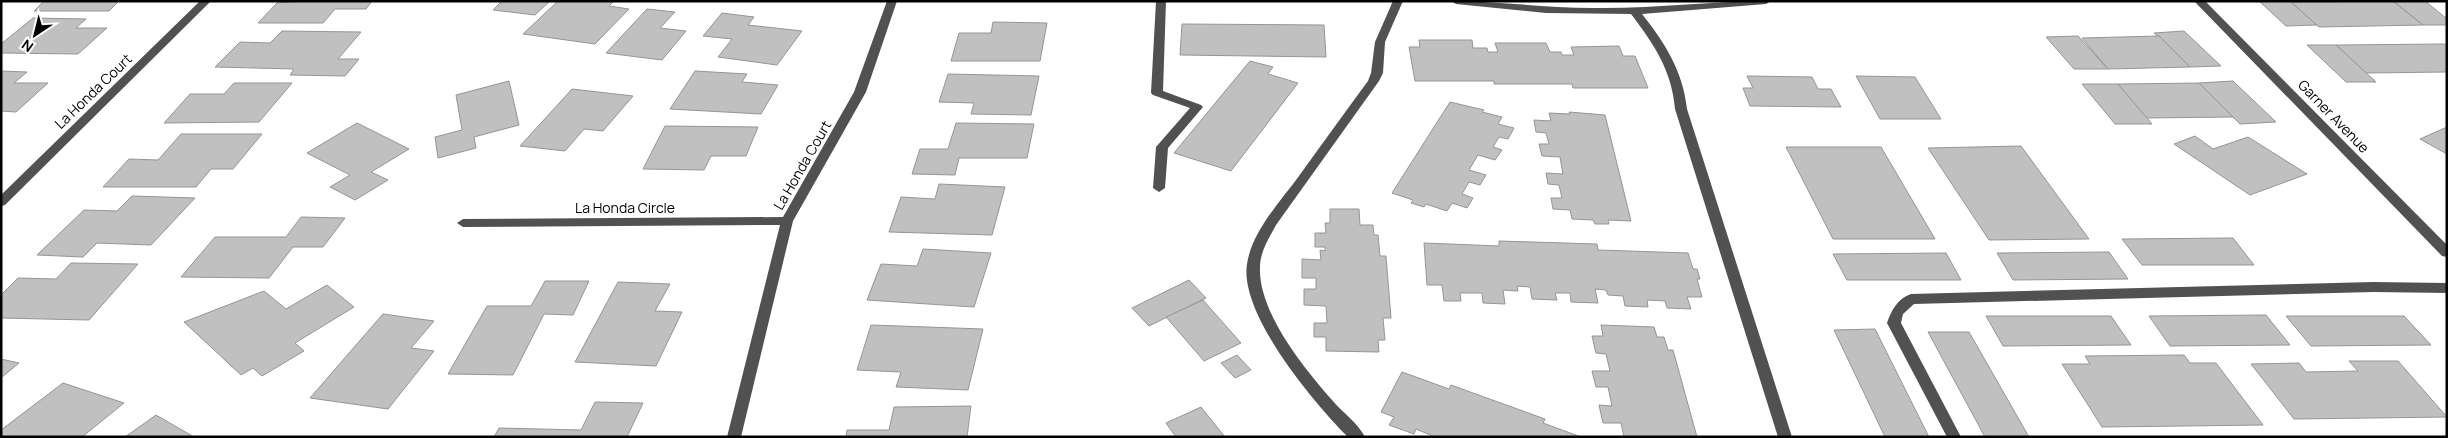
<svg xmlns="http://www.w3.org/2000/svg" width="2448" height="438" font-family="Manrope,sans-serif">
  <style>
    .building { fill: #c0c0c0; stroke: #959595 }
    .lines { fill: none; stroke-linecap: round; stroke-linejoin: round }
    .minor { fill: #515151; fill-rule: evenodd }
    .labels { text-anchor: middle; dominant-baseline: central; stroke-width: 4; stroke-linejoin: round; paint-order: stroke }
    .street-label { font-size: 14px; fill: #000; stroke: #fff }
  </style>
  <rect width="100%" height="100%" fill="#fff"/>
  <g class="building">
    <polygon points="44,1 119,1 109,11 34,11"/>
    <polygon points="303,1 372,1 366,9 335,9 323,23 258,23 277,3"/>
    <polygon points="502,1 550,1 535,15 493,10"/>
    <polygon points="558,1 614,1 609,6 629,9 595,44 523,34"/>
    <polygon points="2259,1 2290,1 2317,25 2286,26"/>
    <polygon points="2393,1 2423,25 2319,27 2291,2"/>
    <polygon points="2393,1 2425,1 2447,19 2447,25 2423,25"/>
    <polygon points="647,9 675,12 660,28 686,31 662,60 606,53"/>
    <polygon points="722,13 754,17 748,25 802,31 777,65 718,57 732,39 703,36"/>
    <polygon points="33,18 86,19 76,28 107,28 78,54 1,53 1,44"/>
    <polygon points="993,22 1047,23 1040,61 951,61 959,33 991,33"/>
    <polygon points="1182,24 1324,25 1326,57 1180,55"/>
    <polygon points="282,31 361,32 338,59 359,59 345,76 290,75 294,69 215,67 240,42 270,43"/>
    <polygon points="2184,31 2221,66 2190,67 2154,33"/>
    <polygon points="2078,36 2108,69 2074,69 2046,37"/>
    <polygon points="2159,36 2190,67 2108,69 2082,38"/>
    <polygon points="1419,40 1472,40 1473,48 1487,48 1488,52 1498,52 1495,43 1546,43 1550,52 1561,52 1562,55 1574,55 1571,47 1619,46 1623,56 1635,56 1648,88 1573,88 1572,84 1494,84 1494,81 1415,81 1409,47 1420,47"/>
    <polygon points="2444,44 2447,46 2447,72 2366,73 2336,45"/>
    <polygon points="2307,45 2336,45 2376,82 2346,82"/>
    <polygon points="1250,61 1273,67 1268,74 1298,83 1231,171 1174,153"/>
    <polygon points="1,71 27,72 14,83 48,83 16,112 1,111"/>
    <polygon points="695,71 747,74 742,82 778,85 761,114 670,109"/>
    <polygon points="948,74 1039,76 1031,115 971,114 974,103 939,102"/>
    <polygon points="1747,76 1812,77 1818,89 1831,89 1841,107 1750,106 1743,88 1753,88"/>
    <polygon points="1856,76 1915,77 1941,119 1880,119"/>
    <polygon points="509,81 519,125 474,137 476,148 438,158 435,137 462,130 456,95"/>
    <polygon points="2233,81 2276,122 2240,124 2199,83"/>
    <polygon points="234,83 292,83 259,122 164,123 190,94 224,94"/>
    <polygon points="2199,83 2233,117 2146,118 2118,84"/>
    <polygon points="2082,84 2118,84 2152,124 2115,124"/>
    <polygon points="572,89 633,96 603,131 584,129 565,151 520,146"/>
    <polygon points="1450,102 1484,110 1482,112 1502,117 1498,124 1514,128 1508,139 1499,137 1493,147 1502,150 1495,160 1478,155 1469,170 1486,175 1480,185 1469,182 1462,194 1473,198 1467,208 1452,203 1447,211 1426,204 1424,207 1411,203 1413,200 1392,193"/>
    <polygon points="1569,112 1605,115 1631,221 1608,220 1609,224 1595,224 1593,220 1572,219 1570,210 1553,209 1551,198 1562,198 1559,185 1548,184 1546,173 1563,174 1560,157 1542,156 1539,144 1549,144 1546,133 1536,132 1534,120 1551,121 1549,113 1570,114"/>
    <polygon points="357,123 409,149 371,172 388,180 355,200 330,187 350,175 307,153"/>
    <polygon points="956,123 1034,124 1027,158 959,158 955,175 912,174 920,149 948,149"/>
    <polygon points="665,126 758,127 746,156 711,156 704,170 643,169"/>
    <polygon points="2447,127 2447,154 2420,139"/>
    <polygon points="181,134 262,134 233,169 211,169 196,187 103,187 129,159 158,160"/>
    <polygon points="2195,136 2213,149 2248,137 2307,174 2250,195 2174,144"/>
    <polygon points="2021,146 2089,239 1989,240 1928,148"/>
    <polygon points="1786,147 1881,147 1935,239 1833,239"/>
    <polygon points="939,184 1005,187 992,235 889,232 901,197 935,199"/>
    <polygon points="132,196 195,198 151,245 97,243 83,257 37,255 84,210 117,211"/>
    <polygon points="1330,209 1359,209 1360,225 1373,225 1374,235 1378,235 1380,256 1386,256 1391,318 1383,318 1385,340 1378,340 1379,352 1326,351 1326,337 1314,337 1314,323 1327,323 1326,306 1304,305 1304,289 1316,289 1316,278 1302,278 1302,259 1321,260 1320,250 1325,251 1325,247 1315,247 1315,233 1326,233 1325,223 1330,223"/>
    <polygon points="301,217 345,218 323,247 293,247 269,278 181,277 215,237 286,237"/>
    <polygon points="2233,238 2254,265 2142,265 2122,239"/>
    <polygon points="1499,241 1597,244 1598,250 1688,253 1693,269 1697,269 1700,279 1697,279 1702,297 1687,297 1691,309 1667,308 1665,301 1647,300 1648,307 1625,306 1623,296 1608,295 1606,290 1595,289 1598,303 1571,302 1570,293 1555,293 1557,300 1532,299 1530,287 1517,286 1518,291 1503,290 1505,304 1483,303 1482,293 1460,293 1461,301 1444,301 1442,285 1427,285 1424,243 1499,246"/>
    <polygon points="923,249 991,253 974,307 867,300 881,264 917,266"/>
    <polygon points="2109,252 2128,279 2013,280 1997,253"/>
    <polygon points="1946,253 1961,280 1847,280 1833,254"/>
    <polygon points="71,263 138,264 89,320 1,318 1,295 18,278 56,279"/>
    <polygon points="1189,280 1206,298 1149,326 1132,308"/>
    <polygon points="545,281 589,281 573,315 544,314 513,375 448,374 487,306 531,306"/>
    <polygon points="618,282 670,284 655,311 682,312 656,366 575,362"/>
    <polygon points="327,285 354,307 295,343 304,351 262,376 253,368 241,375 184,322 264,291 286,309"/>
    <polygon points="1203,300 1241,343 1204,361 1166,317"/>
    <polygon points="383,314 434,321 411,348 434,351 388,409 310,398"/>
    <polygon points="2266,315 2290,345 2170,346 2149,316"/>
    <polygon points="1986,316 2111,316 2131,345 2003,346"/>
    <polygon points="2286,316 2404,316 2431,345 2311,346"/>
    <polygon points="871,325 983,329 968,390 896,387 901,372 857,370"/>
    <polygon points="1601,325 1654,327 1657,337 1664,337 1668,350 1673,350 1697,437 1624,437 1621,423 1603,423 1599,405 1612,406 1608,387 1596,387 1592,371 1610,371 1606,354 1596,353 1592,336 1603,336"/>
    <polygon points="1875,329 1929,437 1885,437 1834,330"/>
    <polygon points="1928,332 1969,332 2029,437 1985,437"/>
    <polygon points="1237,355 1251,370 1235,378 1221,363"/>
    <polygon points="2184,355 2190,363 2216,363 2263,425 2102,427 2062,364 2090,364 2085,356"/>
    <polygon points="1,359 19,363 1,378"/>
    <polygon points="2349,361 2398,361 2447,417 2294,419 2251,364 2299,363 2306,372 2358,371"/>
    <polygon points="1402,372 1449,389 1451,385 1545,419 1543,423 1581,437 1435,437 1416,429 1414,434 1389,425 1394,417 1381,412"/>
    <polygon points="63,383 124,403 82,437 1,437 1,430"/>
    <polygon points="595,402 643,403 627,437 494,437 499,428 581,430"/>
    <polygon points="971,406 967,437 846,437 847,430 889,430 894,407"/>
    <polygon points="1201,407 1225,437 1176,437 1166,423"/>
    <polygon points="156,415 194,437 125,437"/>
  </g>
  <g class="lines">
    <g class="minor">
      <polygon points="200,1 211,1 5,205 1,206 1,195"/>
      <polygon points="887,1 897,1 866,92 793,221 741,437 727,437 780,225 463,227 457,223 463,219 783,217 854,92"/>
      <polygon points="1156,1 1166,1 1163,91 1201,105 1203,107 1168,148 1165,188 1159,192 1153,188 1156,147 1190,108 1153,95 1151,93"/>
      <path d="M1393 1H1403L1385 42 1383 73 1379 81 1276 225C1269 238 1260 252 1260 267 1258 312 1304 368 1332 400 1342 412 1358 423 1365 437H1348C1314 403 1239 314 1247 264 1252 231 1280 202 1299 176 1322 144 1345 112 1368 81L1371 73 1375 42Z"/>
      <path d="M1451 1C1498 1 1545 8 1592 8 1652 9 1711 1 1771 1L1766 4 1642 14C1665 43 1683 71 1687 109L1792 437H1778L1675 109C1672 71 1654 44 1631 14L1546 13 1456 4Z"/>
      <polygon points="2194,1 2205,1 2447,245 2447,257 2442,256"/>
      <path d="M2373 282 2447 283V293L2373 292 1914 304 1903 314 1901 323 1961 437H1947L1887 323C1891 311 1898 298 1911 294Z"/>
    </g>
  </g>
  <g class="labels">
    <g class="street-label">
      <text transform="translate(93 91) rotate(-44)">La Honda Court</text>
      <text transform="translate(2334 116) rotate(46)">Garner Avenue</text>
      <text transform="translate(802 165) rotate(-60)">La Honda Court</text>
      <text x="625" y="207">La Honda Circle</text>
    </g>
  </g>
  <rect width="2448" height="438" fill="none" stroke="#000000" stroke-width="5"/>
  <g transform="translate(35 35) rotate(215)" stroke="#ffffff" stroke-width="4" paint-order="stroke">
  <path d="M0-4L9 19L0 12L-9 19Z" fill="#000000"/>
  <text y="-8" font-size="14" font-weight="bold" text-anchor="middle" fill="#000000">N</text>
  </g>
</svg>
